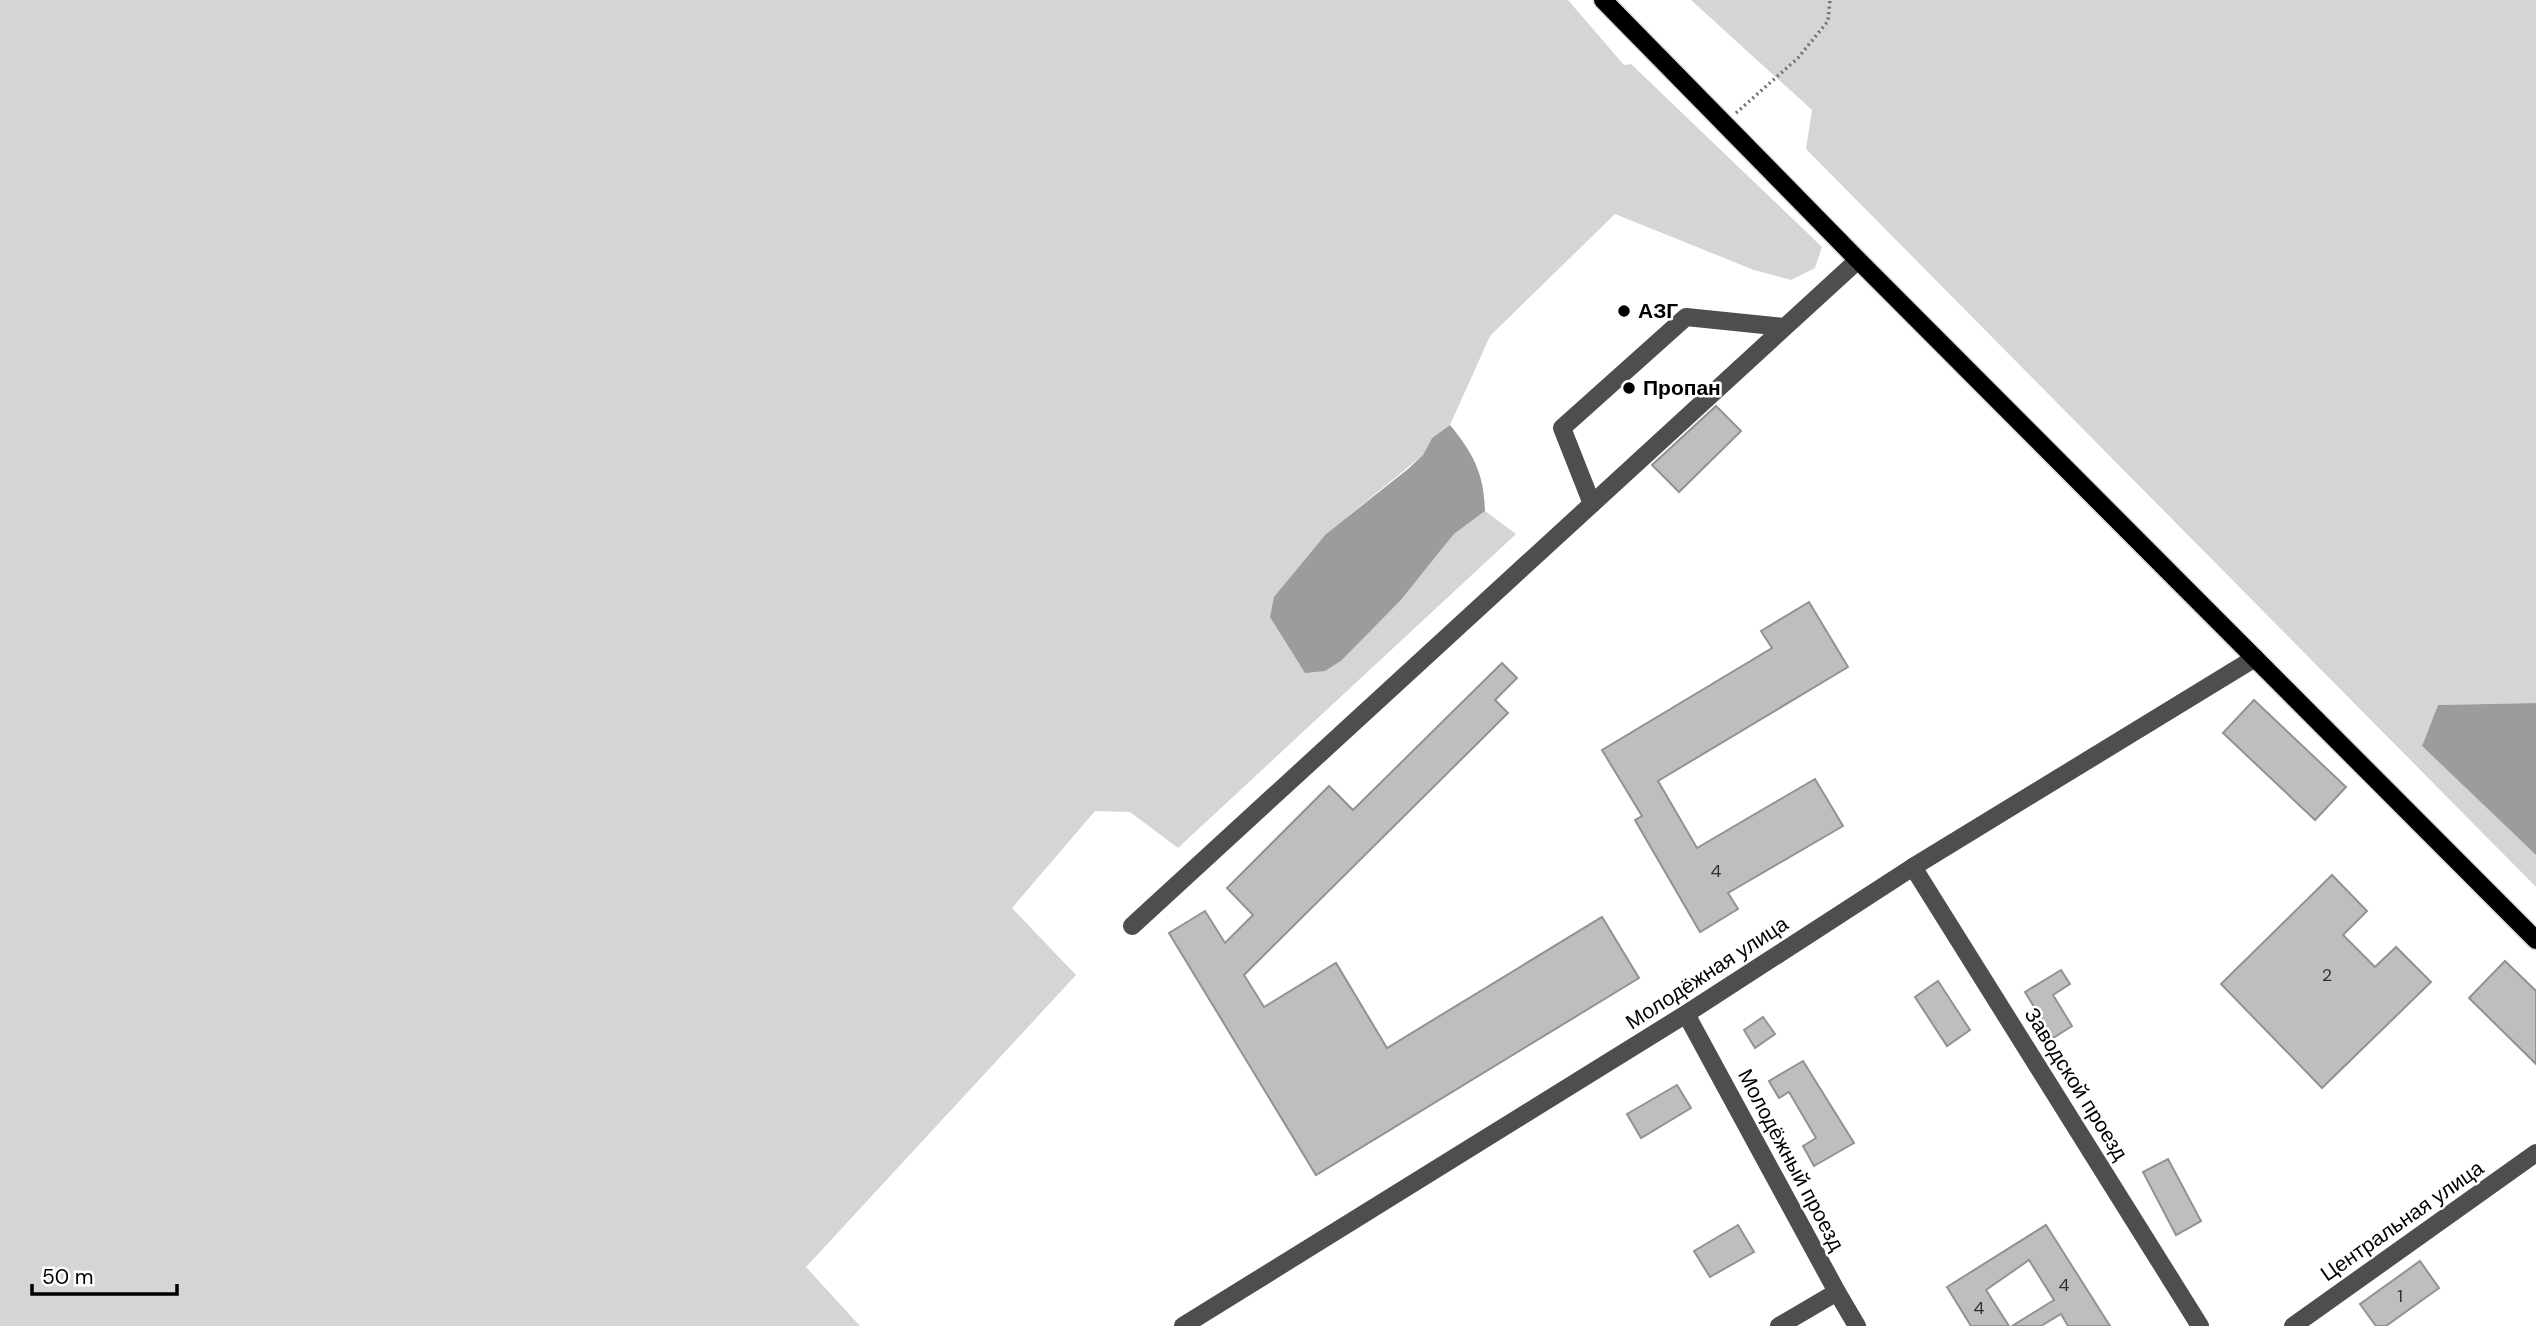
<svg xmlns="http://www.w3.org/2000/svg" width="2536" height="1326" font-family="'DM Sans',sans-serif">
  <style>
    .green { fill: #d5d5d5 }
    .water { fill: #9c9c9c }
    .building { fill: #bebebe; stroke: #929292; stroke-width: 2 }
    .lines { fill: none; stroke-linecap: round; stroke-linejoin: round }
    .major-casing { stroke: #dbdbdb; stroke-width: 21 }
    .path { stroke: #707070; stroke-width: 3.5; stroke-dasharray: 2 3.5; stroke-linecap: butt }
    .minor { stroke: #4e4e4e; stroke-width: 18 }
    .major { stroke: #000; stroke-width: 18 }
    .poi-dot { fill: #000; stroke: #fff; stroke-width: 2.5 }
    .labels { text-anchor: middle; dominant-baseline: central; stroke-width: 5; stroke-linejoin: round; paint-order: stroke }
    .number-label { font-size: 18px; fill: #303030 }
    .poi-label { font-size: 21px; font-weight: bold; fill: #000; stroke: #fff; text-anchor: start }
    .street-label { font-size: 21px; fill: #000; stroke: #fff }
  </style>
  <rect width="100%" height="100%" fill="#fff"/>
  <g class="green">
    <polygon points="0,0 1568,0 1624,65 1631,64 1822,247 1815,268 1791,280 1754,270 1615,214 1490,336 1450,425 1432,438 1423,455 1326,534 1342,660 1400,601 1454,534 1485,511 1516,534 1178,848 1130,812 1095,811 1012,908 1076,975 806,1267 860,1326 0,1326"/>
    <polygon points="1691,0 2536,0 2536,703 2438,705 2422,746 2536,855 2536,887 1806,149 1812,110"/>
  </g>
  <g class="water">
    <path d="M1450 425C1473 453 1484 473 1485 511L1454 534 1400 601 1342 660 1325 671 1305 673 1270 617 1274 597 1326 534 1408 469 1423 455 1432 438Z"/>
    <polygon points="2536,703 2536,855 2422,746 2438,705"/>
  </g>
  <g class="building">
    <polygon points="1716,406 1741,431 1679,492 1652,465"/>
    <polygon points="1809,602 1848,667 1658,781 1697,848 1815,779 1843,826 1728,893 1738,909 1700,932 1635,820 1642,816 1602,750 1772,648 1761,631"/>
    <polygon points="1502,663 1517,678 1495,700 1508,713 1244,975 1264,1007 1336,963 1387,1048 1602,917 1639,978 1316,1175 1169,933 1205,911 1225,943 1253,915 1227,888 1329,786 1353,810"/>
    <polygon points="2254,700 2346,787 2315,820 2223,733"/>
    <polygon points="2332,875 2367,911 2343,935 2375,967 2396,947 2431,982 2322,1088 2221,984"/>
    <polygon points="2505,961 2536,991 2536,1064 2469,998"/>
    <polygon points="2061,970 2070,984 2053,995 2072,1026 2053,1038 2025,992"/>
    <polygon points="1938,981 1970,1030 1947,1046 1915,997"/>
    <polygon points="1763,1017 1775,1034 1755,1048 1744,1030"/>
    <polygon points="1803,1061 1854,1143 1814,1166 1803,1146 1816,1138 1789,1092 1779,1098 1769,1081"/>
    <polygon points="1677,1085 1691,1108 1641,1138 1627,1114"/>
    <polygon points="2168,1159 2201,1221 2176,1235 2143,1172"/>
    <polygon points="1738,1225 1754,1252 1710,1277 1694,1251"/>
    <polygon points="2046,1225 2110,1326 2068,1326 2061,1314 2041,1326 2012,1326 2054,1300 2029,1260 1986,1290 2009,1326 1971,1326 1947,1287"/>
    <polygon points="2420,1261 2439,1288 2386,1326 2376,1326 2360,1304"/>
  </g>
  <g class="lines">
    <defs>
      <polyline id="major" points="1603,0 1858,260 2536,940"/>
    </defs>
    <use href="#major" class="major-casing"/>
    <polyline class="path" points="1736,113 1798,58 1828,21 1830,0"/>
    <g class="minor">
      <polyline points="1592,504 1562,428 1686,317 1784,327"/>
      <polyline points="1913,867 2200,1326"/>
      <polyline points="1132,926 1858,260"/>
      <polyline points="1686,1014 1837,1292 1857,1326"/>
      <polyline points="1183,1326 1686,1014 1913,867 2255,658"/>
      <polyline points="1779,1326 1837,1292"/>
      <polyline points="2293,1326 2536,1153"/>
    </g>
    <use href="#major" class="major"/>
  </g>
  <g class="poi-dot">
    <circle cx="1624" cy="311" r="7"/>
    <circle cx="1629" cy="388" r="7"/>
  </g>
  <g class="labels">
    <g class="number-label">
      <text x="1716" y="871">4</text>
      <text x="2327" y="975">2</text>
      <text x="2064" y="1285">4</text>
      <text x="2400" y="1296">1</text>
      <text x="1979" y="1308">4</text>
    </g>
    <g class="poi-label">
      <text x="1638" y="311">АЗГ</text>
      <text x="1643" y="388">Пропан</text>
    </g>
    <g class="street-label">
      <text transform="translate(1707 973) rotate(-33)">Молодёжная улица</text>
      <text transform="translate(2076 1084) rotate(58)">Заводской проезд</text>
      <text transform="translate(1791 1160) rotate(62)">Молодёжный проезд</text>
      <text transform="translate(2402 1221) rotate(-35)">Центральная улица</text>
    </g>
  </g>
  <path d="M32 1284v10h145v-10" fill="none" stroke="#000000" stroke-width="3.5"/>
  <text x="42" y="1284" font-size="21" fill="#000000" stroke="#ffffff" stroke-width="5" paint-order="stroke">50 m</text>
</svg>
